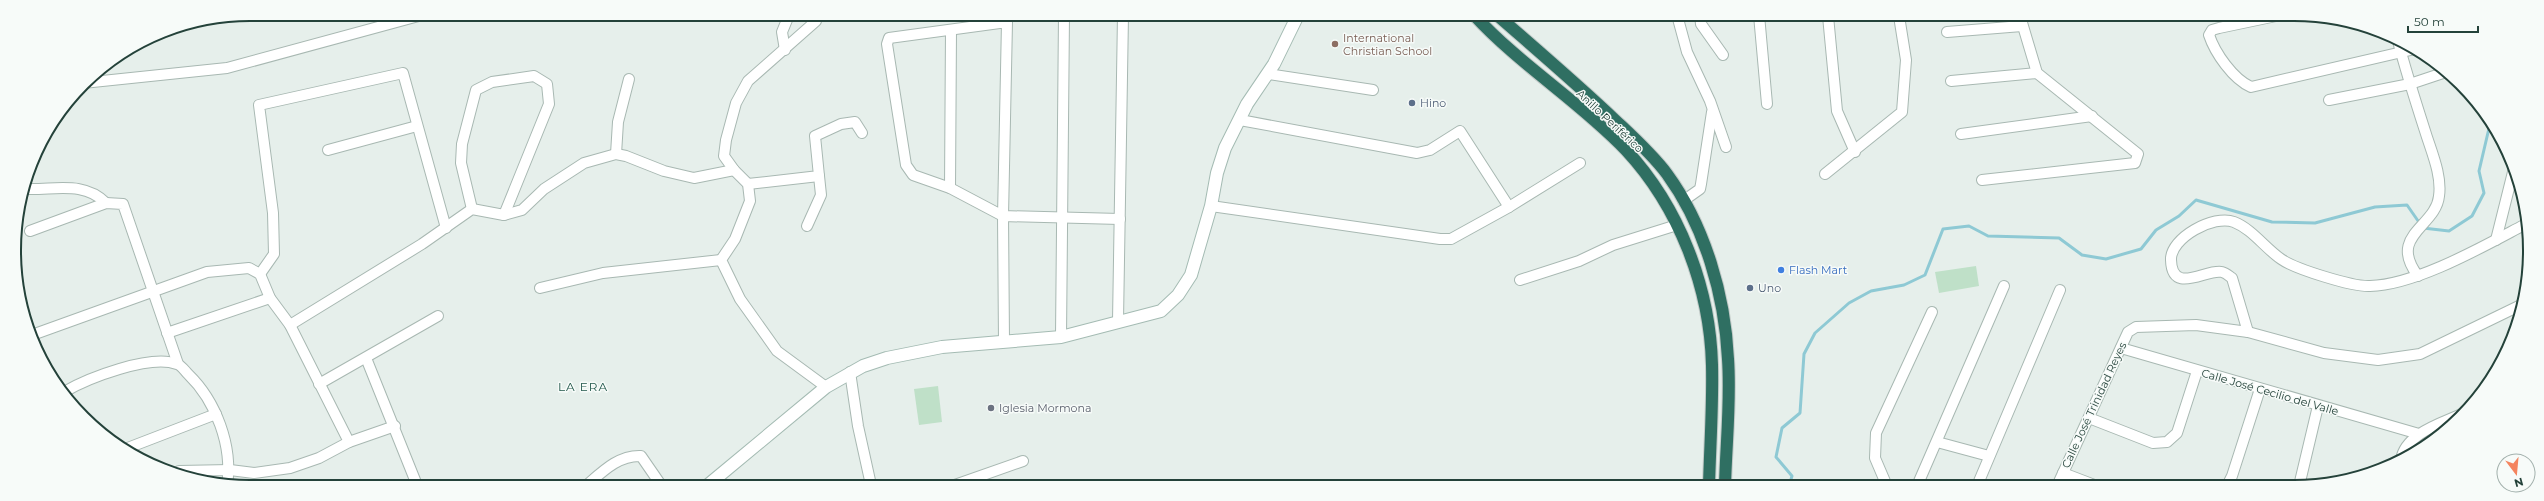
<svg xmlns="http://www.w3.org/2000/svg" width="2544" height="501" font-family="Montserrat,sans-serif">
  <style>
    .green { fill: #bfe0c8 }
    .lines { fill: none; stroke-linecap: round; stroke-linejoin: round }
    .stream { stroke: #8ec9d4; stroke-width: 3 }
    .street-casing { stroke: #a8b8b2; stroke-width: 12 }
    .secondary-casing { stroke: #a4bbb3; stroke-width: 14 }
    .highway-casing { stroke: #c2cac8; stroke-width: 14 }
    .street { stroke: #fff; stroke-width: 10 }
    .secondary { stroke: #fff; stroke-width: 12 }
    .highway { stroke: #2f6f62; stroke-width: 12 }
    .education-dot { fill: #8d6e63; stroke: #f7fbf9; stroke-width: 1.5 }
    .service-dot { fill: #5c6f8a; stroke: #f7fbf9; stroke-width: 1.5 }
    .shop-dot { fill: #3f7fe0; stroke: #f7fbf9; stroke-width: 1.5 }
    .worship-dot { fill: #6b7280; stroke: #f7fbf9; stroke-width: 1.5 }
    .labels { text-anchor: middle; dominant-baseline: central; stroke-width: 3; stroke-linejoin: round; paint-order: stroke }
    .education-label { font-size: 11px; fill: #785e54; stroke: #f7fbf9; text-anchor: start }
    .service-label { font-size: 11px; fill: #4e5e75; stroke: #f7fbf9; text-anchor: start }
    .street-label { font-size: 11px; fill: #24423a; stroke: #f7fbf9 }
    .shop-label { font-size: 11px; fill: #366cbe; stroke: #f7fbf9; text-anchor: start }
    .worship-label { font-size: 11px; fill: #5b616d; stroke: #f7fbf9; text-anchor: start }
    .neighbourhood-label { font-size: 12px; letter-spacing: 1px; fill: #1f5548; stroke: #f7fbf9 }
    .rim { fill: none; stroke: #24423a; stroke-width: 2 }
  </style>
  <rect width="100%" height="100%" fill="#e6efeb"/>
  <g class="green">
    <polygon points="1976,266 1979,286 1939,293 1935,272"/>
    <polygon points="938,386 942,422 919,425 914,389"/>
  </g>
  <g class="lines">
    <polyline class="stream" points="1789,486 1792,476 1776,457 1782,428 1800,413 1804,354 1815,333 1849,303 1871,291 1904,285 1925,275 1943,229 1969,226 1988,236 2059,238 2082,255 2106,259 2141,249 2156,230 2179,216 2196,200 2272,222 2315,223 2375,207 2407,205 2423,228 2449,231 2472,216 2484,193 2479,171 2490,124"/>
    <defs>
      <g id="street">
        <polyline points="817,15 816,21 748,81 736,103 726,140 724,156 734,170 748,184 750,201 735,239 721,260 740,299 777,351 826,387"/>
        <polyline points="1677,15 1687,52 1710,101 1726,147"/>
        <polyline points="1700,15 1701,24 1723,55"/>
        <polyline points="1759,15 1767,104"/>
        <polyline points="1828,16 1837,111 1855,152"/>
        <path d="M2276 16 2219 28 2212 30 2209 35C2215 53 2233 79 2251 87L2415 49"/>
        <polyline points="1947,32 2022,26"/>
        <path d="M2398 41C2406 72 2416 103 2426 134 2432 153 2442 176 2439 196 2436 227 2387 235 2418 276"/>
        <polyline points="785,50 782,32 789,15"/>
        <polyline points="1268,74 1373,90"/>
        <polyline points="1951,81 2037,73"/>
        <polyline points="83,83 227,68 426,14"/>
        <polyline points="2329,100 2410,84 2443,73"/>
        <polyline points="1240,120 1417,153 1430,150 1460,131 1509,207"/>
        <polyline points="1961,134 2092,116"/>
        <polyline points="328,150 417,126"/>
        <polyline points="616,154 618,122 629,79"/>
        <polyline points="1825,174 1902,112 1906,60 1899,16"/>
        <polyline points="1982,180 2135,163 2138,154 2037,73 2020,16"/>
        <polyline points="748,184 819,176 815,136 841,124 855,122 862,133"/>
        <polyline points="950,188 951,30"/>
        <path d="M27 189C56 190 84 181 106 203"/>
        <polyline points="1683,201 1700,189 1701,184 1712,112"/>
        <polyline points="1211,206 1440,239 1451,239 1509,207 1580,163"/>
        <polyline points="472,209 461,163 462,144 476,90 492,82 534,76 547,84 549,104 504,215"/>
        <polyline points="807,226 821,195 819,176"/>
        <polyline points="30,231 106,203 123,204 178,364"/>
        <polyline points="2496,240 2513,172"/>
        <polyline points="260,274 274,254 273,213 259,105 403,73 446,228"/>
        <polyline points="1520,280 1579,261 1613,245 1677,225"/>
        <polyline points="540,288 603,273 721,260"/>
        <polyline points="1118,321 1123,15"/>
        <polyline points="290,325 422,244 472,209 504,215 522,210 544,189 584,163 616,154 626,156 664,171 694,178 734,170"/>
        <polyline points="2248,332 2324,353 2378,360 2420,354 2521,305"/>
        <polyline points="167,333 270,298"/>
        <polyline points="32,335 207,272 249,268 260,274 270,298 290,325 349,442"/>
        <polyline points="1061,337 1064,15"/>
        <polyline points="1004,341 1003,216 1007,22 889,38 887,44 906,165 913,175 950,188 1003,216 1120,219"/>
        <polyline points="2121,348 2419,434"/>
        <polyline points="366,358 417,485"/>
        <polyline points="850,372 858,426 871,485"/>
        <polyline points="319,384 438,316"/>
        <path d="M64 392C88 378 150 354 177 364 181 365 185 371 188 374 216 401 233 446 227 485"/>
        <polyline points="2089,418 2153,443 2167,442 2177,433 2197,371"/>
        <polyline points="1937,442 1989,456"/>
        <polyline points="125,449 216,414"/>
        <path d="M2401 460C2405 433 2443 423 2464 413"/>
        <polyline points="179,471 230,470 254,473 290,468 319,458 349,442 395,426"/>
        <polyline points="2063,473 2097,486"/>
        <path d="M587 485C603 471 619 455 641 456L661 485"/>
        <polyline points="952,486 1023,461"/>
        <polyline points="1887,486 1875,458 1876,433 1932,312"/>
        <polyline points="1917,486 2004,286"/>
        <polyline points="1977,486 2060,290"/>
        <path d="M2057 486 2128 332 2136 327 2196 325 2248 332 2232 278C2229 276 2226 273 2222 272 2207 268 2172 296 2171 260 2170 238 2214 214 2234 222 2252 229 2265 248 2281 259 2295 269 2353 287 2370 286 2416 285 2484 246 2524 225"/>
        <polyline points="2227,486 2232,476 2260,389"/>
        <polyline points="2299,486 2318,406"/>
      </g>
      <polyline id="secondary" points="708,485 826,387 863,366 887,358 942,347 1061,337 1161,311 1178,295 1191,275 1211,206 1217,173 1225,148 1247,104 1274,64 1298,15"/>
      <g id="highway">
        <path d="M1474 15C1520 65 1579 101 1626 150 1679 207 1710 287 1712 365 1713 405 1710 446 1709 486"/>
        <path d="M1497 15C1537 50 1577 84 1615 120 1633 137 1652 154 1667 174 1705 226 1725 296 1728 359 1731 401 1726 444 1725 486"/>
      </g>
    </defs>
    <use href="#street" class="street-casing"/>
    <use href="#secondary" class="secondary-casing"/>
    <use href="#highway" class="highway-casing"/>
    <use href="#street" class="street"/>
    <use href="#secondary" class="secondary"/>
    <use href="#highway" class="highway"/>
  </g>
  <circle class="education-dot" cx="1335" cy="44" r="4"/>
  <g class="service-dot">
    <circle cx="1412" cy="103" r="4"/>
    <circle cx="1750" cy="288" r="4"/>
  </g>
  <circle class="shop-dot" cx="1781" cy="270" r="4"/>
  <circle class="worship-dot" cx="991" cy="408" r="4"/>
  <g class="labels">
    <g class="education-label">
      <text x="1343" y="38">International<tspan x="1343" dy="13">Christian School</tspan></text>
    </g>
    <g class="service-label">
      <text x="1420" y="103">Hino</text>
      <text x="1758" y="288">Uno</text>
    </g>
    <g class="street-label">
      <text transform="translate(1610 121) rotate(43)">Anillo Periférico</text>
      <text transform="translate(2270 392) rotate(16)">Calle José Cecilio del Valle</text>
      <text transform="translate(2094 405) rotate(-65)">Calle José Trinidad Reyes</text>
    </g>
    <g class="shop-label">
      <text x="1789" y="270">Flash Mart</text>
    </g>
    <g class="worship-label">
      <text x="999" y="408">Iglesia Mormona</text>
    </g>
    <g class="neighbourhood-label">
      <text x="583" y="386">LA ERA</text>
    </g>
  </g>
  <path d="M0 0H2544V501H0ZM250 21H2294A229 229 0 0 1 2523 250V251A229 229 0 0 1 2294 480H250A229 229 0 0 1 21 251V250A229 229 0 0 1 250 21Z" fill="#f7fbf9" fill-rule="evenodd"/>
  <path class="rim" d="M250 21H2294A229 229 0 0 1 2523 250V251A229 229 0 0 1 2294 480H250A229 229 0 0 1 21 251V250A229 229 0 0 1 250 21Z"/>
  <g transform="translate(2516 473) rotate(164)"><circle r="19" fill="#f7fbf9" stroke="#a3b1ad"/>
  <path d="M0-3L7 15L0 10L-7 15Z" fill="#f4845f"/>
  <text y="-6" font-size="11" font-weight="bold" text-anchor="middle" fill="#24423a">N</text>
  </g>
  <path d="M2408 26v6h70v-6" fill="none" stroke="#24423a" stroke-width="2"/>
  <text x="2414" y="26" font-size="12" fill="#24423a" stroke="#f7fbf9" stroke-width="3" paint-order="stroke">50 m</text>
</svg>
